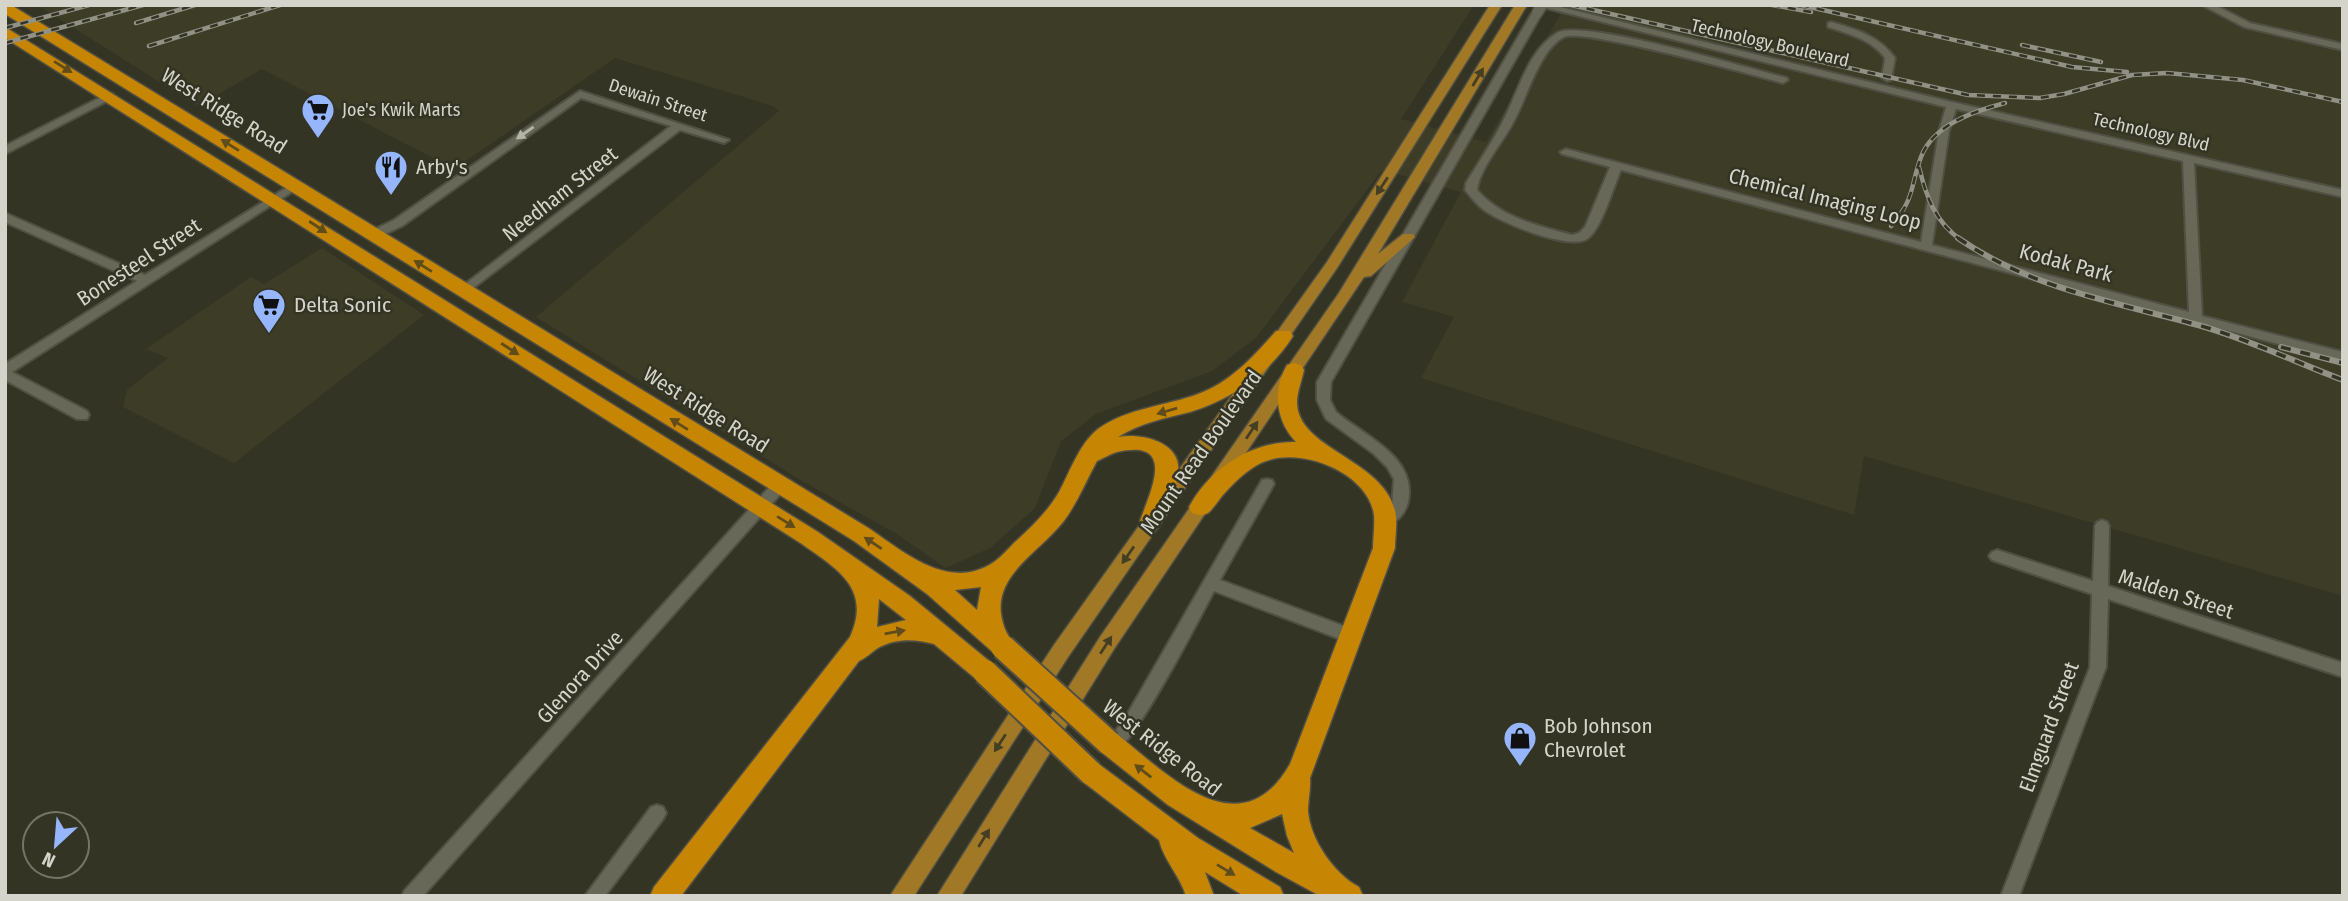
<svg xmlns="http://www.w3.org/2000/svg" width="2348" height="901" font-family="'Fira Sans Condensed',sans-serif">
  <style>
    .built { fill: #3d3c27 }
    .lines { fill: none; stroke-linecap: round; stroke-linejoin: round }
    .minor-casing { stroke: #504f43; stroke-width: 4 }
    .major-casing { stroke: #504f43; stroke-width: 3 }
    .highway-casing { stroke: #504f43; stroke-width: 3 }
    .minor { fill: #686858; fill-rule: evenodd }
    .major { fill: #a17926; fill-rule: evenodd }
    .highway { fill: #c78504; fill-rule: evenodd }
    .rail-far1-casing { stroke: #919185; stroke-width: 4.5 }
    .rail-casing { stroke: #919185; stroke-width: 6 }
    .rail-far1 { stroke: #343425; stroke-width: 2.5; stroke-dasharray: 8; stroke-linecap: butt }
    .rail { stroke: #343425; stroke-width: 3.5; stroke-dasharray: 10; stroke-linecap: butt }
    .minor-bridge-casing { stroke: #504f43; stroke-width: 13; stroke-linecap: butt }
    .highway-bridge-casing { stroke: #504f43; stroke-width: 28; stroke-linecap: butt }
    .minor-bridge { stroke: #686858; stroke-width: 10 }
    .highway-bridge { stroke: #c78504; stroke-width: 24 }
    .oneway { fill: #604c1b }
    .oneway2 { fill: #443e25 }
    .oneway3 { fill: #b4b4a8 }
    .labels { text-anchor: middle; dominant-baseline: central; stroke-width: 5; stroke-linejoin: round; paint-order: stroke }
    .far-street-label { font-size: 18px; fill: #d4d4cb; stroke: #343425 }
    .far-poi-label { font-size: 18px; fill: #d4d4cb; stroke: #343425; text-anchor: start }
    .street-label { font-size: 21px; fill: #d4d4cb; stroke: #343425 }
    .poi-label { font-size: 21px; fill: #d4d4cb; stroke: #343425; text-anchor: start }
  </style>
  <rect width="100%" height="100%" fill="#343425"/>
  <g class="built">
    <polygon points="37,5 1474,5 1401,119 1486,142 1566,5 2343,5 2343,596 1864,456 1854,515 1421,378 1454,317 1402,302 1461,192 1382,170 1256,338 1212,371 1096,414 1061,441 1035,508 990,548 946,568 895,533 804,482 536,317 779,111 773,106 615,58 454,169 262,69 198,106"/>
    <polygon points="322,248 424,315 234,463 123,407 127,390 168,358 146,349 251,277 264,284"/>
  </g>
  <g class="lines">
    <defs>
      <g id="minor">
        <path d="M1534 5H1552L1952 102 2343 190V197L2194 163 2202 316 2343 352V361L1621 170C1614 185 1601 231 1587 239 1568 250 1501 223 1484 210 1477 205 1471 197 1465 190L1466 183C1478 163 1491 144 1502 123 1518 94 1527 51 1557 33 1580 18 1752 69 1787 78L1788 80 1783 83C1752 75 1583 28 1564 37 1540 49 1527 97 1515 119 1505 140 1480 167 1477 190 1502 218 1536 225 1572 235L1579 233 1585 227 1610 167 1562 154 1560 152 1566 149 1921 242 1939 131 1946 107ZM1956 109 2183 161 2189 312 1932 245 1949 131Z"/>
        <polygon points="2202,5 2215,5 2250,23 2343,44 2343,50 2244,27"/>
        <path d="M1537 10 1542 13 1331 382 1330 400 1336 412C1364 436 1418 457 1408 502 1405 514 1397 522 1386 526L1381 524 1379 520 1392 506 1394 479 1387 467 1374 454 1326 419 1317 400V382L1532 13Z"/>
        <path d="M1831 22C1856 29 1879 36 1895 58L1891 80 1887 81 1882 78 1885 58C1871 39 1849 34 1828 27V23Z"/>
        <polygon points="580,91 729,140 724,143 680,130 464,295 458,291 460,288 671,126 581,98 402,226 377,238 369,238 369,232 394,220"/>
        <polygon points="109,93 113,94 113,98 5,154 5,146"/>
        <polygon points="294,183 298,184 298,188 12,372 87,411 89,415 87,419 77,419 5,380 5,364 137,281 5,222 5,213 145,275"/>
        <path d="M1267 479 1272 480 1274 484 1220 580 1357 631 1359 636 1357 641 1351 643 1345 641 1214 591C1199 619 1135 745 1112 754L1106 751 1104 746 1124 720 1262 480Z"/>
        <polygon points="779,481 784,482 786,486 784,490 423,896 402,896 405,890 774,482"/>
        <polygon points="2102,520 2107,522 2109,526 2108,586 2343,663 2343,677 2108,599 2106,667 2019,896 2001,896 2090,667 2092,594 1992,560 1989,556 1992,552 1997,550 2093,581 2095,526 2097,522"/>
        <polygon points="657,805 663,807 666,813 663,819 605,896 585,896 651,807"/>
      </g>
      <g id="major">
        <polygon points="1490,5 1502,5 1337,268 1068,657 914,896 890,896 1054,645 1327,262"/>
        <polygon points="1515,5 1527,5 1378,254 1403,234 1413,234 1415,237 1371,276 1364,277 1114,649 961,896 937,896 1100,637 1339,293"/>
      </g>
      <g id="highway">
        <path d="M5 5H11L870 529C905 553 950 592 994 562 1001 557 1007 550 1013 544 1030 528 1047 513 1059 492 1070 472 1079 444 1098 429 1127 408 1166 406 1198 394 1231 382 1254 356 1276 331H1290L1293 336C1270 373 1231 400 1190 412 1166 418 1140 423 1118 437 1142 433 1183 442 1178 474 1176 490 1167 506 1162 521L1159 527 1151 530 1143 527 1140 521C1150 492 1178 438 1117 452 1110 454 1104 458 1097 461 1086 481 1077 504 1063 522 1039 553 989 577 1003 623 1005 632 1011 639 1015 647L1011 654 1003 657 995 654 927 594 854 541 5 14ZM981 587 977 610 955 590Z"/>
        <path d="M5 27 818 532 910 596 994 665 997 672 994 679 985 682 976 679 934 644C915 639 896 638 878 648 872 652 866 658 859 661L681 896H650L654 887 850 637C872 588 837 569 802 544L5 38ZM879 599 906 620 877 627Z"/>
        <path d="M1294 363 1301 365 1304 370C1302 380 1297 392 1297 402 1297 451 1388 459 1396 516 1397 526 1395 538 1395 548L1310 778C1311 788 1308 800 1308 811 1310 839 1334 874 1359 887L1363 896H1320L1276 872 1168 805 1100 751 1096 743 1100 735 1109 732 1118 735C1169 776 1241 850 1290 764L1373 548C1373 538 1375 525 1374 515 1368 471 1296 444 1259 464 1244 472 1233 484 1222 496 1218 501 1213 509 1208 513 1203 516 1197 515 1192 513L1189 507C1210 468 1252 441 1296 442 1276 421 1272 391 1287 365ZM1282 814 1287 836 1294 853 1250 828Z"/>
        <path d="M1091 761 1100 765 1198 838 1280 887 1284 896H1244L1205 872 1214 896H1186C1180 876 1163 859 1159 840L1082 781 1078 773 1082 765Z"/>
      </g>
    </defs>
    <use href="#minor" class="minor-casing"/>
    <use href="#major" class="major-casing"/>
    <use href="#highway" class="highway-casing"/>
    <use href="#minor" class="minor"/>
    <use href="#major" class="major"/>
    <use href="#highway" class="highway"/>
    <defs>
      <g id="rail-far1">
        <polyline points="1571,5 1968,95 2040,98 2064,94 2132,75 2167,73 2243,80 2343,102"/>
        <polyline points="1772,5 1811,12"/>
        <polyline points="1801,5 2072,67 2127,72"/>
        <polyline points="136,23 195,5"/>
        <polyline points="5,28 89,5"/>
        <polyline points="5,43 143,5"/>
        <polyline points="2022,45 2101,62"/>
        <polyline points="149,46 280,5"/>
        <path d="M1919 167C1926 196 1935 222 1961 240"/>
        <path d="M1891 226C1915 199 1910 187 1921 157 1933 125 1974 111 2005 103"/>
      </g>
      <g id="rail">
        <path d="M1958 238C2030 288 2114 302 2198 325 2248 339 2295 362 2343 380"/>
        <polyline points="2281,347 2343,363"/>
      </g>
    </defs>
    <use href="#rail-far1" class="rail-far1-casing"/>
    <use href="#rail" class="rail-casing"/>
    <use href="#rail-far1" class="rail-far1"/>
    <use href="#rail" class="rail"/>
    <defs>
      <polyline id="minor-bridge" points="1537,13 1542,5"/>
      <g id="highway-bridge">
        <polyline points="1003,647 1109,743"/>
        <polyline points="985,672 1091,773"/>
      </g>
    </defs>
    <use href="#minor-bridge" class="minor-bridge-casing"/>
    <use href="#highway-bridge" class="highway-bridge-casing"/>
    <use href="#minor-bridge" class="minor-bridge"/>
    <use href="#highway-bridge" class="highway-bridge"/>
  </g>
  <defs><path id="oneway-solid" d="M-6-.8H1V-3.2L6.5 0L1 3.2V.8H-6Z" transform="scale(1.75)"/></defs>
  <g class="oneway">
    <use href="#oneway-solid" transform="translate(63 67) rotate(32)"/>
    <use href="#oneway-solid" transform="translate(230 145) rotate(-148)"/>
    <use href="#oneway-solid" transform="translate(318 227) rotate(33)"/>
    <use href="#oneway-solid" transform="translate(423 266) rotate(-148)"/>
    <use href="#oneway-solid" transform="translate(510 349) rotate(33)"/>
    <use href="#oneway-solid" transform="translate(1167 411) rotate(164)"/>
    <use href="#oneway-solid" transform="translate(679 424) rotate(-148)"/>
    <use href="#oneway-solid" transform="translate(786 522) rotate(32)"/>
    <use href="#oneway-solid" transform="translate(873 543) rotate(-146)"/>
    <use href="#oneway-solid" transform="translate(895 632) rotate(-10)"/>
    <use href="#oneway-solid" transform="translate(1143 771) rotate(-142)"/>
    <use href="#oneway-solid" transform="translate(1226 870) rotate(31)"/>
  </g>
  <g class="oneway2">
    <use href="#oneway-solid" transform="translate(1478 77) rotate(-59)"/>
    <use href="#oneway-solid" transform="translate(1382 186) rotate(123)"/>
    <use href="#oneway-solid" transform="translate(1252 430) rotate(-56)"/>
    <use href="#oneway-solid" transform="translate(1128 555) rotate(125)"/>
    <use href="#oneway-solid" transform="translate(1106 645) rotate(-57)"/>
    <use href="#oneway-solid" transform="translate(1000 743) rotate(123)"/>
    <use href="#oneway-solid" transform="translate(984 838) rotate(-58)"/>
  </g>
  <use class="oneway3" href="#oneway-solid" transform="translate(525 133) rotate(145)"/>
  <defs>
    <symbol id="supermarket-pin" viewBox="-11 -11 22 30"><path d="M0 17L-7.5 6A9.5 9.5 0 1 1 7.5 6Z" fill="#95b6fd" stroke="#343425"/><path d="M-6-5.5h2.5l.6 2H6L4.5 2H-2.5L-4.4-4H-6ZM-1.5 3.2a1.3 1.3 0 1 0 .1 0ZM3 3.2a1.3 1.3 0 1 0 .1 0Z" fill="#111"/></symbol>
    <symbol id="restaurant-pin" viewBox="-11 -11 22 30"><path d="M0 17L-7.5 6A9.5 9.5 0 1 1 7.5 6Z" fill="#95b6fd" stroke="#343425"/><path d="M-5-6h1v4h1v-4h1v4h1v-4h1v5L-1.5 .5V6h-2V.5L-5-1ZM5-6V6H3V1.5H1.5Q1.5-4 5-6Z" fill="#111"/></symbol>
    <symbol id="shop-pin" viewBox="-11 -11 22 30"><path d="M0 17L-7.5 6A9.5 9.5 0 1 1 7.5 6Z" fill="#95b6fd" stroke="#343425"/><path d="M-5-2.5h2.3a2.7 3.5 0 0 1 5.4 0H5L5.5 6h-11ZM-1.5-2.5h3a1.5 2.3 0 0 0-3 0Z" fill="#111"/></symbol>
  </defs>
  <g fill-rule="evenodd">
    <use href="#supermarket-pin" x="299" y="91" width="38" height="52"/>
    <use href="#restaurant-pin" x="372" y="148" width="38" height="52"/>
    <use href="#supermarket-pin" x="250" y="286" width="38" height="52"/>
    <use href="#shop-pin" x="1501" y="719" width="38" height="52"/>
  </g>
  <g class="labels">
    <g class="far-street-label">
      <text transform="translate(1770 43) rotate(13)">Technology Boulevard</text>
      <text transform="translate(658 100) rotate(18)">Dewain Street</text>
      <text transform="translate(2151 132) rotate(13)">Technology Blvd</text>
    </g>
    <g class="far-poi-label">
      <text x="342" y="110">Joe's Kwik Marts</text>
    </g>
    <g class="street-label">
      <text transform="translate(224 111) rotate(32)">West Ridge Road</text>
      <text transform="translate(560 194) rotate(-38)">Needham Street</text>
      <text transform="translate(1825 199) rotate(14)">Chemical Imaging Loop</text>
      <text transform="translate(139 262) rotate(-33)">Bonesteel Street</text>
      <text transform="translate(2066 263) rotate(15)">Kodak Park</text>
      <text transform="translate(706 410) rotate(32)">West Ridge Road</text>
      <text transform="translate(1201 452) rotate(-55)">Mount Read Boulevard</text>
      <text transform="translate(2176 594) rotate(18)">Malden Street</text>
      <text transform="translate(580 677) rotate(-48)">Glenora Drive</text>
      <text transform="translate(2049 727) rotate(-70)">Elmguard Street</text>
      <text transform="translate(1162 748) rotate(38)">West Ridge Road</text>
    </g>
    <g class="poi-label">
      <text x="416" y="167">Arby's</text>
      <text x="294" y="305">Delta Sonic</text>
      <text x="1544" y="726">Bob Johnson<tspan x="1544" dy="24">Chevrolet</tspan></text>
    </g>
  </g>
  <rect width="2348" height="901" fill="none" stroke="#d4d4cb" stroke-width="14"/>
  <g transform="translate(56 845) rotate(206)"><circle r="33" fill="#343425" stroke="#747467" stroke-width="2"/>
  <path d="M0-5L12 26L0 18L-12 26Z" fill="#95b6fd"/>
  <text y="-10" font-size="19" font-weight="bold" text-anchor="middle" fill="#d4d4cb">N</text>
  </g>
</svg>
